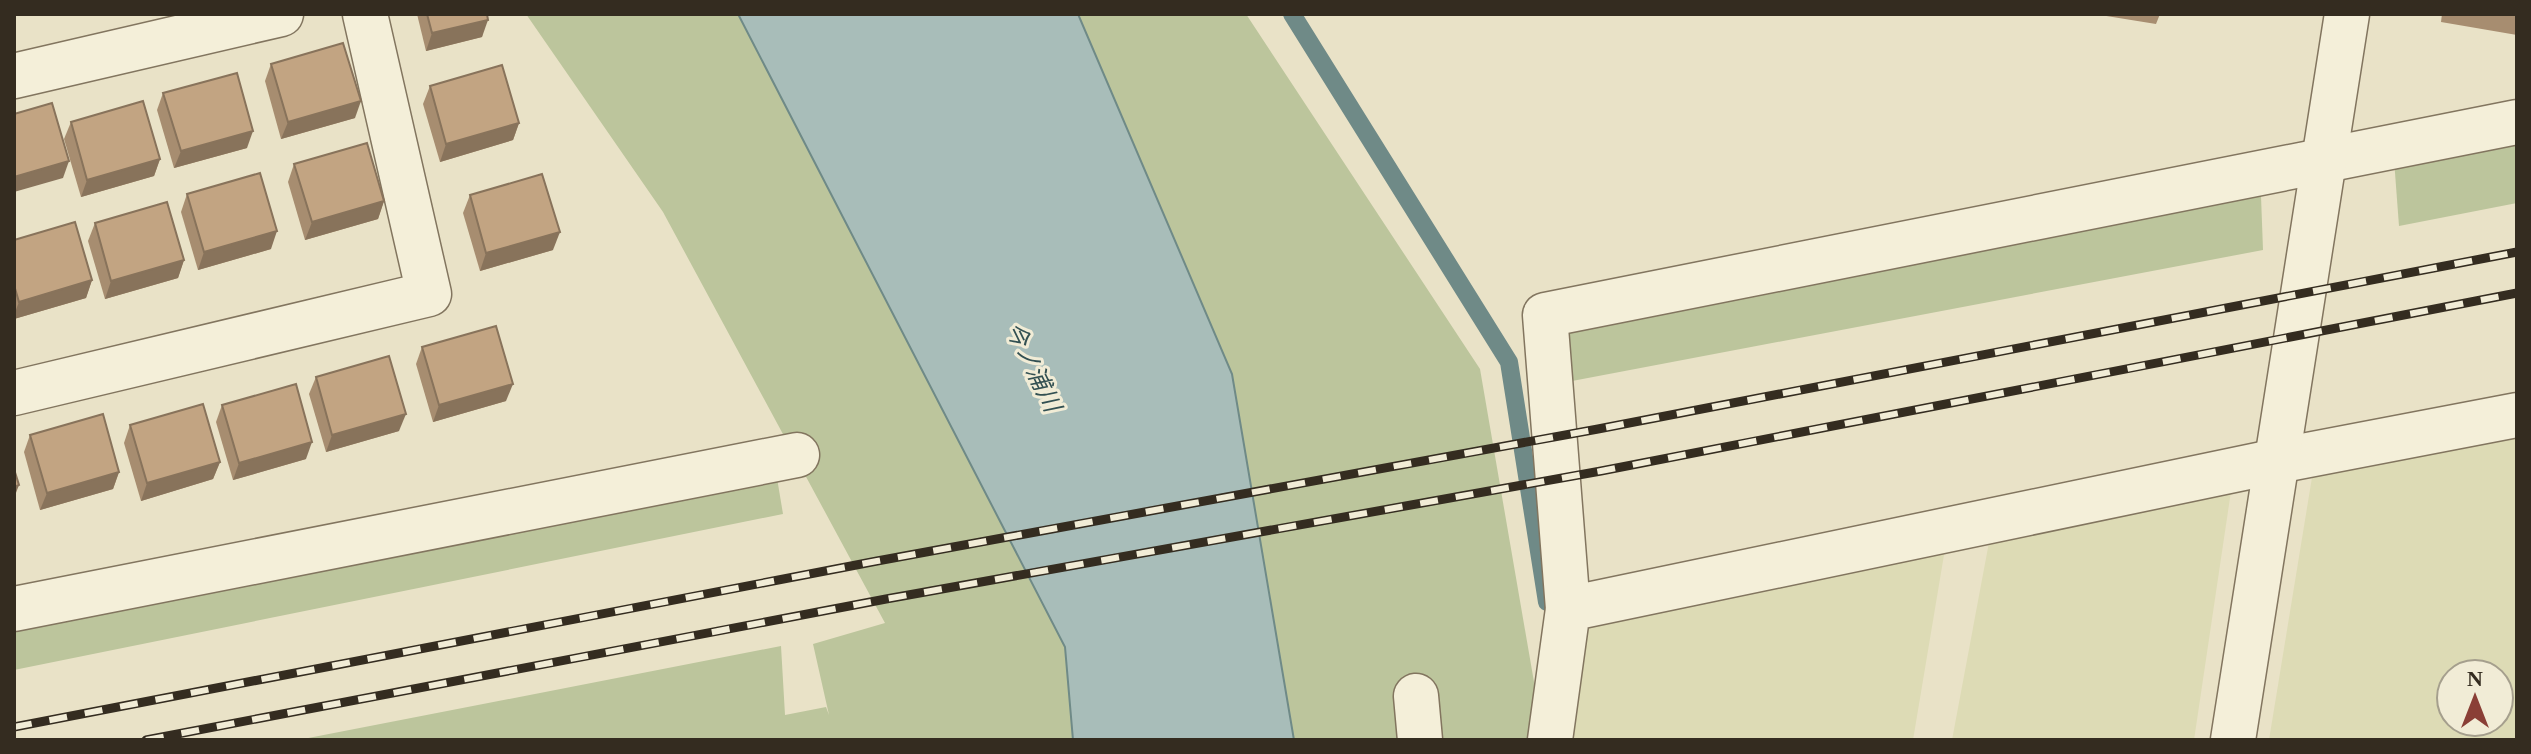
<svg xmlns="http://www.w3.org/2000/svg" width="2531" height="754" font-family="'Times New Roman','Noto Sans JP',serif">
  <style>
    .farmland { fill: #dddbb5; fill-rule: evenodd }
    .green { fill: #bcc59c }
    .water { fill: #a8bdb9; stroke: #6f8a87; stroke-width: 2 }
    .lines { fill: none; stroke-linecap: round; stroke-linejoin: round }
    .stream { stroke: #6f8a87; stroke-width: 18 }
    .minor-casing { stroke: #82755f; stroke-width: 47 }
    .tertiary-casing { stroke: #82755f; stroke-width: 47 }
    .minor { stroke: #f4efd9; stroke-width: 44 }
    .tertiary { stroke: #f4efd9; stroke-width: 44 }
    .rail-casing { stroke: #342c20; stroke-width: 9 }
    .rail { stroke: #f1ecd6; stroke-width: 6; stroke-dasharray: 18; stroke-linecap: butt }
    .wall { fill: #a78d70 }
    .shaded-wall { fill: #88735b }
    .building { fill: #c2a482; stroke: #88735b; stroke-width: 2 }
    .labels { text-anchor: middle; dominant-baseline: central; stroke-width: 6; stroke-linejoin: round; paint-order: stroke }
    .water-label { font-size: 24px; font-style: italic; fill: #325052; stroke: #f1ecd6 }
  </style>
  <rect width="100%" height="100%" fill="#e9e2c7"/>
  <g class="farmland">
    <path d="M2517 415V740H2269L2316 453ZM2451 674H2499V722H2451Z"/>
    <polygon points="2234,471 2194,740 1952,740 1993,521"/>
    <polygon points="1948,531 1913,740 1574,740 1565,633"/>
  </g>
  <g class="green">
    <polygon points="526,14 1246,14 1480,369 1544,740 298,740 781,646 785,715 826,707 829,715 813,644 885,623 663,212"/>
    <polygon points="2517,122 2517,203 2399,226 2393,146"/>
    <polygon points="2261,196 2263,250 1551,385 1545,315"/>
    <polygon points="774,460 783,514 14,670 14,609"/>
  </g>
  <polygon class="water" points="738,14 1078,14 1232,374 1294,740 1073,740 1065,647"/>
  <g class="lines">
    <polyline class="stream" points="1292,14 1509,362 1547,602"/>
    <defs>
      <g id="minor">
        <polyline points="14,76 281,14"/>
        <polyline points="14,393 429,294 365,14"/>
        <polyline points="14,609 797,455"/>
        <polyline points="1568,609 1545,315 2517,122"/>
        <polyline points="1416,696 1420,740"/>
        <polyline points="1550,740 1568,609 2277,461"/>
      </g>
      <g id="tertiary">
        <polyline points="2277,461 2517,415"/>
        <polyline points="2233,740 2347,14"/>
      </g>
    </defs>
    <use href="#minor" class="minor-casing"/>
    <use href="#tertiary" class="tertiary-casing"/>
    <use href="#minor" class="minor"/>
    <use href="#tertiary" class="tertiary"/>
    <defs>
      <g id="rail">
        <polyline points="14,727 877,561 1598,429 2517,252"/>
        <polyline points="146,740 886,599 1601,471 2517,293"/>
      </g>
    </defs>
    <use href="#rail" class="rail-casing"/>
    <use href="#rail" class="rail"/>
  </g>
  <g class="wall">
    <polygon points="417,14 487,14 482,37 426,51"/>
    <polygon points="2094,14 2160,14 2156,24"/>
    <polygon points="2442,14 2517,14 2517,35 2441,22"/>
    <polygon points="271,64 355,118 281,139 265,81"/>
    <polygon points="430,86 519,123 513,140 440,162 423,104"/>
    <polygon points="163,93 247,148 174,168 157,110"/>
    <polygon points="71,122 160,159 154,176 81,197 64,139"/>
    <polygon points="294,164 384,201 378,219 305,240 288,182"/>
    <polygon points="187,194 271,249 198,270 181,212"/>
    <polygon points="470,195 553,250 480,271 463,213"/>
    <polygon points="95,223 184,260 178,278 105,299 88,241"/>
    <polygon points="14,240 92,280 86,298 14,319"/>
    <polygon points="422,347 506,401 433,422 416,364"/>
    <polygon points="316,377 399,431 326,452 309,394"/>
    <polygon points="222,405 306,459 233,480 216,422"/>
    <polygon points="130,425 220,462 213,479 141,501 124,443"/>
    <polygon points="30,435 119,472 113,489 40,510 24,452"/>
  </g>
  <g class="shaded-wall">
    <polygon points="488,20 482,37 426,51 432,33"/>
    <polygon points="361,101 355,118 281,139 288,122"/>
    <polygon points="519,123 513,140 440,162 446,144"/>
    <polygon points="253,131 247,148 174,168 181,151"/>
    <polygon points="160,159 154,176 81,197 87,180"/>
    <polygon points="69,161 63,178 14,192 14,177"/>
    <polygon points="384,201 378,219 305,240 312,222"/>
    <polygon points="277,231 271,249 198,270 204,252"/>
    <polygon points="560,232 553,250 480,271 486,253"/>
    <polygon points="184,260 178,278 105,299 111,281"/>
    <polygon points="92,280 86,298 14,319 14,315 19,302"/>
    <polygon points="513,384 506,401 433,422 439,405"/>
    <polygon points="406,414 399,431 326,452 332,435"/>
    <polygon points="312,442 306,459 233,480 239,463"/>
    <polygon points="220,462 213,479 141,501 147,483"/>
    <polygon points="119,472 113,489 40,510 47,493"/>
    <polygon points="19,485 14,498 14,487"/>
  </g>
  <g class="building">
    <polygon points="427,14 487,14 488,20 432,33"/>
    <polygon points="343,43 361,101 288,122 271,64"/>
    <polygon points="502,65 519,123 446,144 430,86"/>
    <polygon points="237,73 253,131 181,151 163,93"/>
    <polygon points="143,101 160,159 87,180 71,122"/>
    <polygon points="52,103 69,161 14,177 14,114"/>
    <polygon points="367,143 384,201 312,222 294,164"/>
    <polygon points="260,173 277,231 204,252 187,194"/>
    <polygon points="542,174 560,232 486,253 470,195"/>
    <polygon points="167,202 184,260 111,281 95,223"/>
    <polygon points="75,222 92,280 19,302 14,285 14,240"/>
    <polygon points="496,326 513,384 439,405 422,347"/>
    <polygon points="389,356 406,414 332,435 316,377"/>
    <polygon points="296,384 312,442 239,463 222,405"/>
    <polygon points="203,404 220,462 147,483 130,425"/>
    <polygon points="103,414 119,472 47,493 30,435"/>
    <polygon points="14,469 19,485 14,487"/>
  </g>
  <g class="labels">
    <g class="water-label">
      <text transform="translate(1033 367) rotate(64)">今ノ浦川</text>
    </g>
  </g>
  <rect width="2531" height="754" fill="none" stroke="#342c20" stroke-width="32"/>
  <g transform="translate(2475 698)"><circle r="38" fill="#f1ecd6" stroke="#a59f8d" stroke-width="2"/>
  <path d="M0-6L14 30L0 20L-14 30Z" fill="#8a3f36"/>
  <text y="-12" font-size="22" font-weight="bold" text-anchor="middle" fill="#342c20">N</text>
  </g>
</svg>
